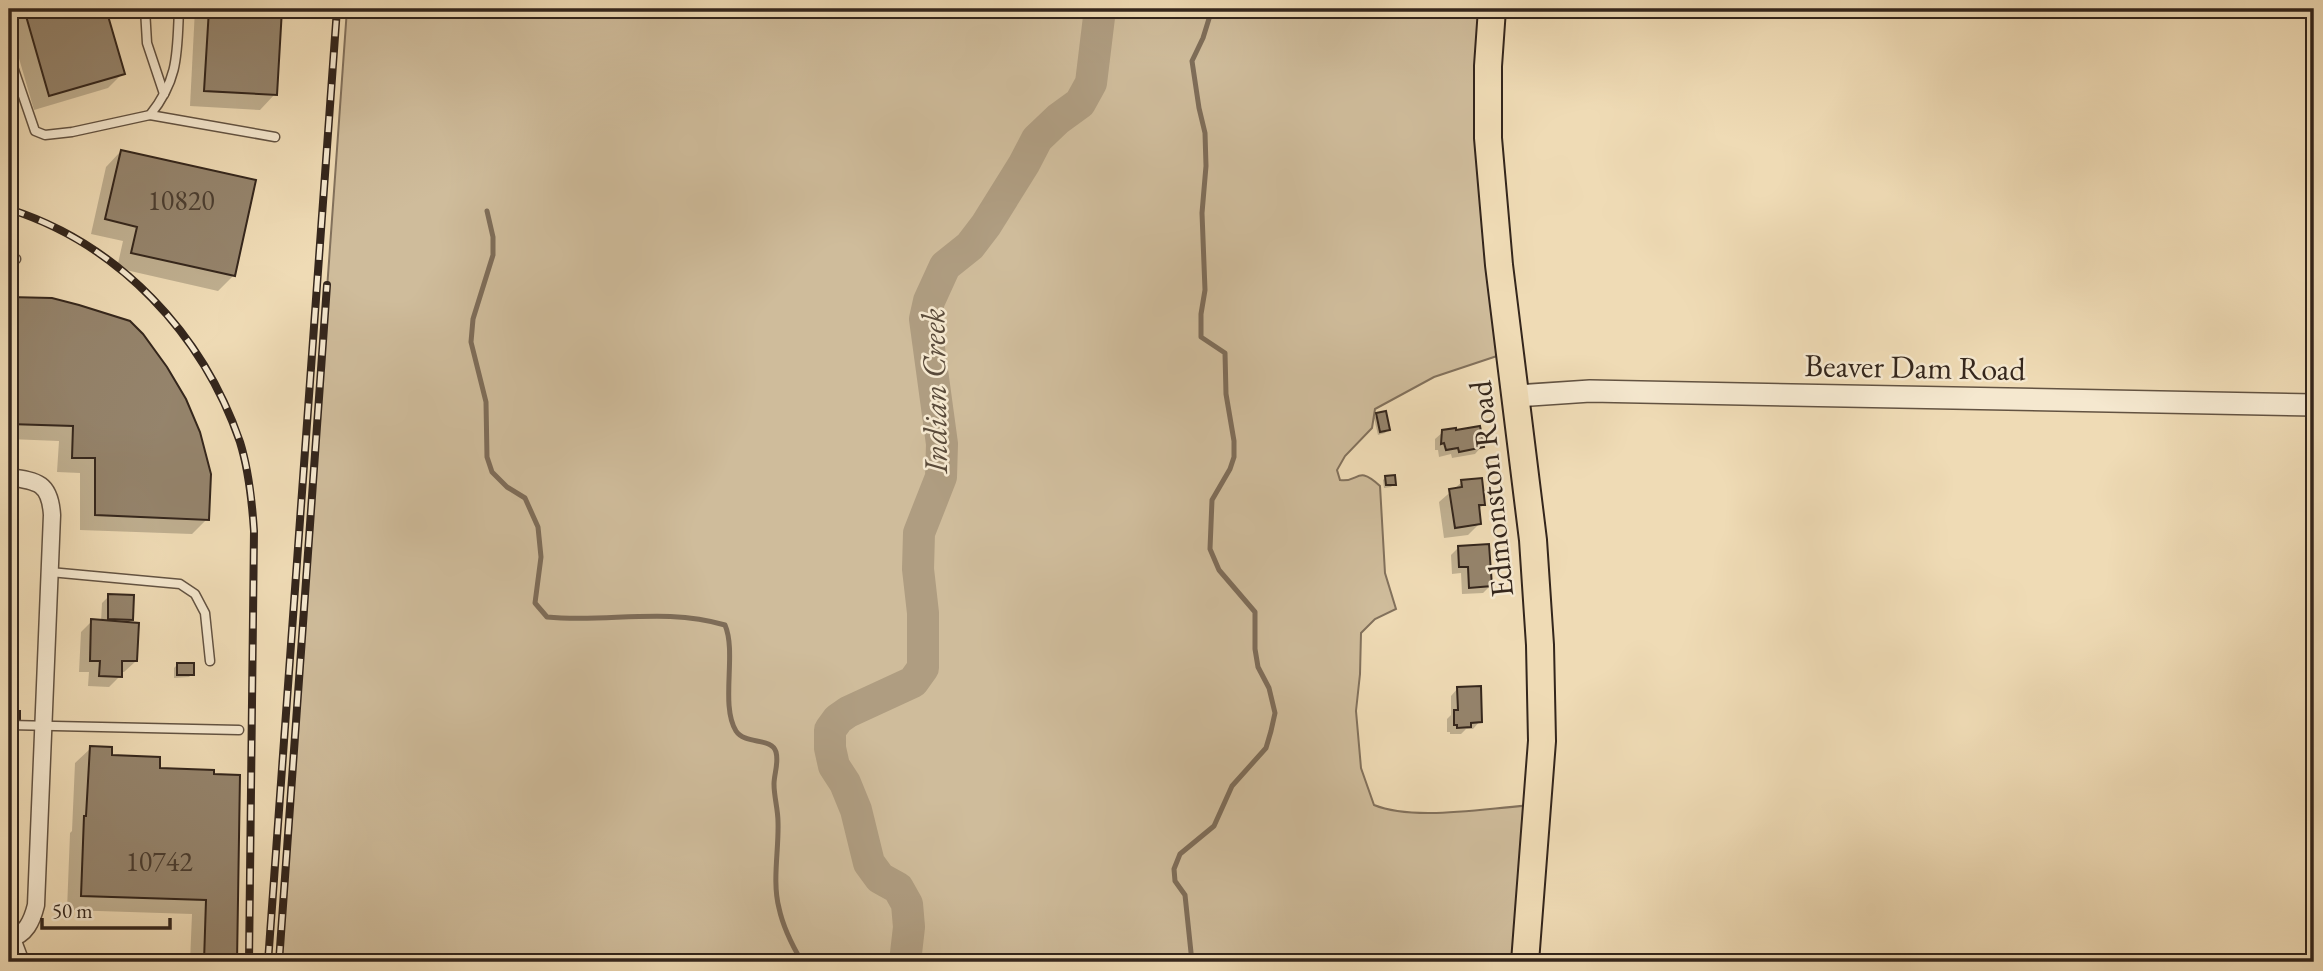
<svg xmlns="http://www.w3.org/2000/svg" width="2323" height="971" font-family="'EB Garamond',serif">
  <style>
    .green { fill: #cfbc9b; stroke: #82715c; stroke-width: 2 }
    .shadow { fill: #0003 }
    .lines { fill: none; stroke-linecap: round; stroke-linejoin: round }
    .stream { stroke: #7e6d59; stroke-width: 5 }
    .river { stroke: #af9d81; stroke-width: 32 }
    .building { fill: #95846c; stroke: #34261c; stroke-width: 2 }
    .service-casing { stroke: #635342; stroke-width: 11 }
    .minor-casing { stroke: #635342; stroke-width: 19 }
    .tertiary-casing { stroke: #635342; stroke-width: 24 }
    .primary-casing { stroke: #34261c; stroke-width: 30 }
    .service { stroke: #f5e8cf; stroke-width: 8 }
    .minor { stroke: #f5e8cf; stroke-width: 16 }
    .tertiary { stroke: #f5e8cf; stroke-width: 21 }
    .primary { stroke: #efdbb5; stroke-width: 26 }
    .rail-casing { stroke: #34261c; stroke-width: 8 }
    .rail { stroke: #f5e8cf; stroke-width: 5; stroke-dasharray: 16; stroke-linecap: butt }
    .labels { text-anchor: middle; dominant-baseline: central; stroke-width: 5; stroke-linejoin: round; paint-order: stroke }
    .number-label { font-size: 28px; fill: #4c3e30 }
    .street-label { font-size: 32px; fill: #34261c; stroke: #f5e8cf }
    .water-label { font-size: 33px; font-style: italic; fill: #594a3a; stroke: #f5e8cf }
  </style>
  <rect width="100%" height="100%" fill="#efdbb5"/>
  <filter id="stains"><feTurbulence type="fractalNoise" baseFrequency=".00286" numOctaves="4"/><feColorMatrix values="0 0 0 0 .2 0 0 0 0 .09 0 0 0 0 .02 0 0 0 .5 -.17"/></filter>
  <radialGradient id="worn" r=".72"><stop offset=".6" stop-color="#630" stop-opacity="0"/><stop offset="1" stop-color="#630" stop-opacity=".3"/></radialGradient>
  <path class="green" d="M347 9H1492L1509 352 1434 377 1375 409 1372 428 1345 456 1337 470 1340 480C1360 483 1356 464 1380 486L1385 573 1396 609 1375 619 1361 633 1360 674 1356 711 1361 768 1374 805C1416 822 1490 807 1536 805L1525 962H279Z"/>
  <g class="shadow">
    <polygon points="9,9 104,9 123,73 108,88 34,110 9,24"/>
    <polygon points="195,9 280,9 275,94 260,110 190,106"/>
    <polygon points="121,151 233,276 218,291 117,268 123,241 91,234 106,167"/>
    <polygon points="9,298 52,300 207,519 192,534 80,530 80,473 57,472 59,441 9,439"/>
    <polygon points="1377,414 1388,430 1385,433 1378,435 1374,418"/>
    <polygon points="1443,432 1482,446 1475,454 1452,458 1451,454 1439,457 1438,450 1435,450 1435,439"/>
    <polygon points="1386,477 1394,484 1391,487 1384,488 1383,480"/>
    <polygon points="1462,482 1484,504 1478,510 1480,523 1468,535 1444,538 1439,502"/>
    <polygon points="1459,547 1490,586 1483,593 1462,594 1461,573 1452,574 1451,555"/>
    <polygon points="109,596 131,619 127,624 136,661 124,672 120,672 120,676 109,687 88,686 89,672 79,672 81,632 92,621 101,622 102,603"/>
    <polygon points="178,664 192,674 189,677 174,678 174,668"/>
    <polygon points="1458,688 1480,721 1473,729 1466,729 1461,734 1450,734 1450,732 1447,732 1447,719 1451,715 1451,696"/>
    <polygon points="91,748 110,757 158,770 238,777 235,962 190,962 192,914 67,910 70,833 72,831 75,763"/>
  </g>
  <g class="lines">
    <g class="stream">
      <path d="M487 211 493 237V255L473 319 471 342 486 402 487 457 492 472 507 487 525 498 538 527 541 557 535 603 547 617C607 623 664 607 725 625 737 653 720 705 736 731 745 745 772 737 776 752 779 763 774 774 774 784 774 797 778 809 778 822 779 850 772 881 779 908 783 927 792 945 802 962"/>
      <polyline points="1192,962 1185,895 1175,881 1174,869 1180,854 1214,826 1232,786 1266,748 1271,731 1275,713 1269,688 1258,667 1255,649 1255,612 1219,570 1210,549 1212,500 1230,469 1234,457 1234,441 1226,394 1225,353 1201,337 1201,314 1205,290 1202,213 1206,166 1205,133 1199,108 1192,61 1203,38 1212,9"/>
    </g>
    <polyline class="river" points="905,962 909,927 907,904 898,888 880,878 869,863 856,810 845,783 834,766 830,748 830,730 838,719 848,712 913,682 923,668 923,613 918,569 919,533 941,477 942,444 925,319 929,301 945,266 970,246 986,225 1024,164 1037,139 1058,119 1080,103 1091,83 1100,9"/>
  </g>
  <g class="building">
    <polygon points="24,9 106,9 125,74 49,96"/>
    <polygon points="209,9 282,9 277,95 204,91"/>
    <polygon points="121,150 256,180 235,276 131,253 137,227 105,219"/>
    <polygon points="9,297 52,298 79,305 130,321 143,334 167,367 186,399 200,432 211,474 209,520 95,515 95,458 72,458 73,426 9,424"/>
    <polygon points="1386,411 1390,430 1380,432 1376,413"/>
    <polygon points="1480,426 1484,447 1459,452 1458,448 1446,450 1444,443 1441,444 1442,430 1456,428 1456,430"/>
    <polygon points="1395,475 1396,485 1386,485 1385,476"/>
    <polygon points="1482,478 1485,505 1479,505 1481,524 1455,528 1449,489 1462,487 1461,480"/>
    <polygon points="1489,544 1492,586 1469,588 1468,567 1459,567 1458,546"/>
    <polygon points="108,594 134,595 133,620 108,619"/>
    <polygon points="91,619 139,623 137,661 122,661 122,677 99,676 100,661 90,661"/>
    <rect x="177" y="663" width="17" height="12"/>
    <polygon points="1481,686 1482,722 1471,723 1471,727 1457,728 1457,725 1454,725 1454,710 1458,710 1457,687"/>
    <polygon points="9,711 20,711 20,721 9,720"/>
    <polygon points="90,746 112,747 112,755 160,757 160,768 214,770 214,774 240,775 237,962 204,962 206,900 81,896 84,816 86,816"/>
  </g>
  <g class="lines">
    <defs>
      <g id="service">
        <polyline points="145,9 147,43 164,94"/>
        <path d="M9 55 35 131 45 135 72 132 150 115C179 79 177 53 179 9"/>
        <polyline points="150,115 275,137"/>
        <polyline points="9,259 16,259"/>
        <polyline points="50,572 180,584 195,594 205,613 210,661"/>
        <polyline points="9,725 239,730"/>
        <polyline points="16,938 25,962"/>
      </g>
      <path id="minor" d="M9 477C38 481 50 483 52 515L36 905C32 921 26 935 9 939"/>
      <polyline id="tertiary" points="1515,396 1590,391 2314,405"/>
      <polyline id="primary" points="1492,9 1488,66 1488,138 1499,265 1533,540 1540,645 1542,741 1525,962"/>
    </defs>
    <use href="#service" class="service-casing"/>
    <use href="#minor" class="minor-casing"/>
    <use href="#tertiary" class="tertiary-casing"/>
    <use href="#primary" class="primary-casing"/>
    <use href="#service" class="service"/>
    <use href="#minor" class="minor"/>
    <use href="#tertiary" class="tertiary"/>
    <use href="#primary" class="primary"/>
    <defs>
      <g id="rail">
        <path d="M9 209C119 244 203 334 240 442 249 471 252 501 254 531L249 962"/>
        <polyline points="268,962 337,9"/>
        <polyline points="279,962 327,285"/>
      </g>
    </defs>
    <use href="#rail" class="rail-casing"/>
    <use href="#rail" class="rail"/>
  </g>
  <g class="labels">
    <g class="number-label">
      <text x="181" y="200">10820</text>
      <text x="159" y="861">10742</text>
    </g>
    <g class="street-label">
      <text transform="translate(1915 367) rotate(1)">Beaver Dam Road</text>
      <text transform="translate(1491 489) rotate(-96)">Edmonston Road</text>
    </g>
    <g class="water-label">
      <text transform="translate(934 391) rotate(-91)">Indian Creek</text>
    </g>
  </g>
  <rect width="2323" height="971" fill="none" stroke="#efdbb5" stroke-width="35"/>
  <rect x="10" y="10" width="2302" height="950" fill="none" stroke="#34261c" stroke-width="3.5"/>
  <rect x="18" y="18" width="2288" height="936" fill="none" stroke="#34261c" stroke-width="2"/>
  <path d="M42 918v10h128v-10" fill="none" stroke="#34261c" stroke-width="3.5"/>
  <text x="52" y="918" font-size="21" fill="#34261c" stroke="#f5e8cf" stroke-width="5" paint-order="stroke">50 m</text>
  <rect width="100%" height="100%" filter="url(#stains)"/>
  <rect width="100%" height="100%" fill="url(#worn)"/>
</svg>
